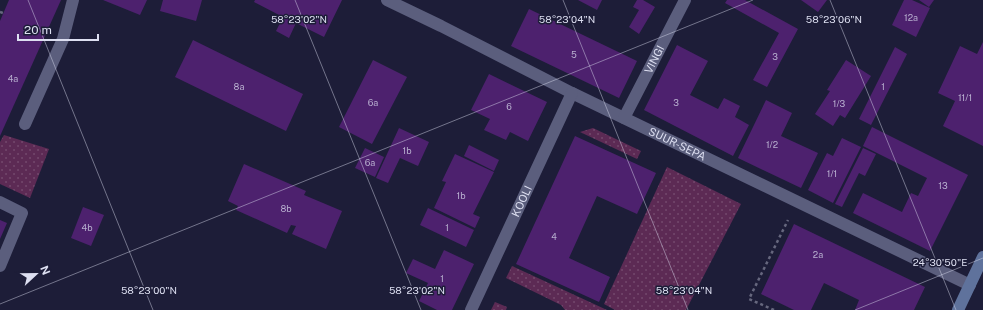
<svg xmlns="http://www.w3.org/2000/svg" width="983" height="310" font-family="'Public Sans',sans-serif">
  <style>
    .grass { fill: url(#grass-dots) }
    .building { fill: #4d216e }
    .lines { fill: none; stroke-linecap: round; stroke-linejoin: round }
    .path { stroke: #66677e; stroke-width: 2.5; stroke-dasharray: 3 3; stroke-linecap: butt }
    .lane { stroke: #5b5e7d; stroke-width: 12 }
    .street { stroke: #5b5e7d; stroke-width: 12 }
    .secondary { stroke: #5f729c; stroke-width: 12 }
    .ticks { fill: none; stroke: #dddff1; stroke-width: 1; stroke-opacity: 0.45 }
    .labels { text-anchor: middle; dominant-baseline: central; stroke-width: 3; stroke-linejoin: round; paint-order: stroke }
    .number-label { font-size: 9px; fill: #b9b0d0 }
    .street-label { font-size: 11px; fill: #dddff1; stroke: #1d1d38 }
    .ticks-label { font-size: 10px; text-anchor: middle; fill: #dddff1; stroke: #1d1d38; stroke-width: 3; stroke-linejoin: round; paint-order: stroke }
  </style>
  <defs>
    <pattern id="grass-dots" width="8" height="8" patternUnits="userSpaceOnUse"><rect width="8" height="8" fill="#5c2a54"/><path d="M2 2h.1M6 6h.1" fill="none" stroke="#73486d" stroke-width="1.8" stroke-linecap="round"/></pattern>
  </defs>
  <rect width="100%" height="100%" fill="#1d1d38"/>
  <g class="grass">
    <polygon points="593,128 641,151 637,159 580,132"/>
    <polygon points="4,135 49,149 30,198 0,184 0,142"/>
    <polygon points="667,167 741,204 686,310 615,310 604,304"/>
    <polygon points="512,266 607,310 565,310 561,305 506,278"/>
    <polygon points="495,302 507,307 506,310 491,310"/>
  </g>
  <g class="building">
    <polygon points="9,0 61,0 0,136 0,21"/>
    <polygon points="103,0 147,0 140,15"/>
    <polygon points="163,0 202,0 196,21 160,11"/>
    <polygon points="255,0 342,0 324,37 296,23 289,38 276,31 283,17 254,2"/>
    <polygon points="578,0 602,0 597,10"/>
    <polygon points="637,0 643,0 655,7 639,34 629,27 639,10 633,7"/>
    <polygon points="727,0 745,0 798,29 767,87 753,80 779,33 725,3"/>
    <polygon points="801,0 827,0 818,12"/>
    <polygon points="904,0 912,0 930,8 916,37 892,25"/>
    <polygon points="919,0 934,0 929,7"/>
    <polygon points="529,9 637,61 619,98 511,46"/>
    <polygon points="193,40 303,94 286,131 175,77"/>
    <polygon points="983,42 983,146 943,126 955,101 938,93 960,46 977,54"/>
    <polygon points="677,45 708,61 690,95 718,109 724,98 740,106 735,117 749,125 733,156 644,110"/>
    <polygon points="895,47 907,54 871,125 859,119"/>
    <polygon points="373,60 407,77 372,144 339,127"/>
    <polygon points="846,60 871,76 845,118 840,115 833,126 815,114 830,91 827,90"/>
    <polygon points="489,74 547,102 528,141 510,132 506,140 484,130 490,119 471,110"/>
    <polygon points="766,100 792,113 781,136 818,153 801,188 738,158"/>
    <polygon points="872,127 968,175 930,251 853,213 863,193 902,212 911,193 918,196 927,178 863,146"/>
    <polygon points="399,128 429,142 418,166 400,158 388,183 376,178"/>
    <polygon points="575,136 656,173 637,214 597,196 569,258 610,277 599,302 516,264"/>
    <polygon points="842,138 861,147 833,203 808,190 827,153 833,156"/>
    <polygon points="469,145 499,160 494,171 464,156"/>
    <polygon points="365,148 384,157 375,177 355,168"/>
    <polygon points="863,148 876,154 865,176 859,173 842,207 835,204"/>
    <polygon points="455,154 494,172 473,214 480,217 475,228 434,208 446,182 442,181"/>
    <polygon points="244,164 306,191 304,195 342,211 326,249 292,234 296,226 291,225 287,233 236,210 238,206 228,201"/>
    <polygon points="83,207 104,215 91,246 71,238"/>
    <polygon points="428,208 474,230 466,247 420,225"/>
    <polygon points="0,220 7,223 0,239"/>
    <polygon points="794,224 925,287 914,310 855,310 859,300 824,283 811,310 794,310 761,294"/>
    <polygon points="444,250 474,264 452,310 437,310 419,301 428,283 406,273 413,259 435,269"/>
  </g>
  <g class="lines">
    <g class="path">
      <polyline points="0,12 3,13"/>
      <polyline points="774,310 749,299 788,220"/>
    </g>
    <g class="lane">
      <polyline points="25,124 63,39 73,0"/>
      <polyline points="0,202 22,213 0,266"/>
    </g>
    <g class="street">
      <path id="s1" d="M387 0 441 26 572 93 970 285"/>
      <path id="s2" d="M624 118 685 0"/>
      <path id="s3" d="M471 310 572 93"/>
    </g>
    <polyline class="secondary" points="958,310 983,257"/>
  </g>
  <path class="ticks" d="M28 0 153 310M295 0 421 310M563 0 688 310M830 0 956 310M0 304 753 0M855 310 983 258"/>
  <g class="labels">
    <g class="number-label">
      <text x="911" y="17">12a</text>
      <text x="574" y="54">5</text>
      <text x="775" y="56">3</text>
      <text x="13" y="78">4a</text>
      <text x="239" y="86">8a</text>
      <text x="883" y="86">1</text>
      <text x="965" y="97">11/1</text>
      <text x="373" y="102">6a</text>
      <text x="676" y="102">3</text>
      <text x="839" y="103">1/3</text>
      <text x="509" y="106">6</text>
      <text x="772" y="144">1/2</text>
      <text x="407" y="150">1b</text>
      <text x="370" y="162">6a</text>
      <text x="832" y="173">1/1</text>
      <text x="943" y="185">13</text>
      <text x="461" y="195">1b</text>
      <text x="286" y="208">8b</text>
      <text x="87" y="227">4b</text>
      <text x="447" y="227">1</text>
      <text x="554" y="236">4</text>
      <text x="818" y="254">2a</text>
      <text x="442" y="278">1</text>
    </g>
    <g class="street-label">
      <text stroke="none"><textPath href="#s2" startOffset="66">VINGI</textPath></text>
      <text stroke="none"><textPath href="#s1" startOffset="324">SUUR-SEPA</textPath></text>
      <text stroke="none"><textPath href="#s3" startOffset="120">KOOLI</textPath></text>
    </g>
  </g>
  <g class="ticks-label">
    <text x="834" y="23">58°23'06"N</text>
    <text x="299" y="23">58°23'02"N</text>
    <text x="567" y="23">58°23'04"N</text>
    <text x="940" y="266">24°30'50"E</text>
    <text x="149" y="294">58°23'00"N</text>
    <text x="417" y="294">58°23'02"N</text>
    <text x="684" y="294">58°23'04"N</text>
  </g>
  <g transform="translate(36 274) rotate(68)" stroke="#1d1d38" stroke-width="3" paint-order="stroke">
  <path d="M0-3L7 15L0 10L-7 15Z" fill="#dddff1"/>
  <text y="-6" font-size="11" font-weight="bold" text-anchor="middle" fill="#dddff1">N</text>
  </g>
  <path d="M18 34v6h80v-6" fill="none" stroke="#dddff1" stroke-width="2"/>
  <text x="24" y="34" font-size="12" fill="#dddff1" stroke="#1d1d38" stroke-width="3" paint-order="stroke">20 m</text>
</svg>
